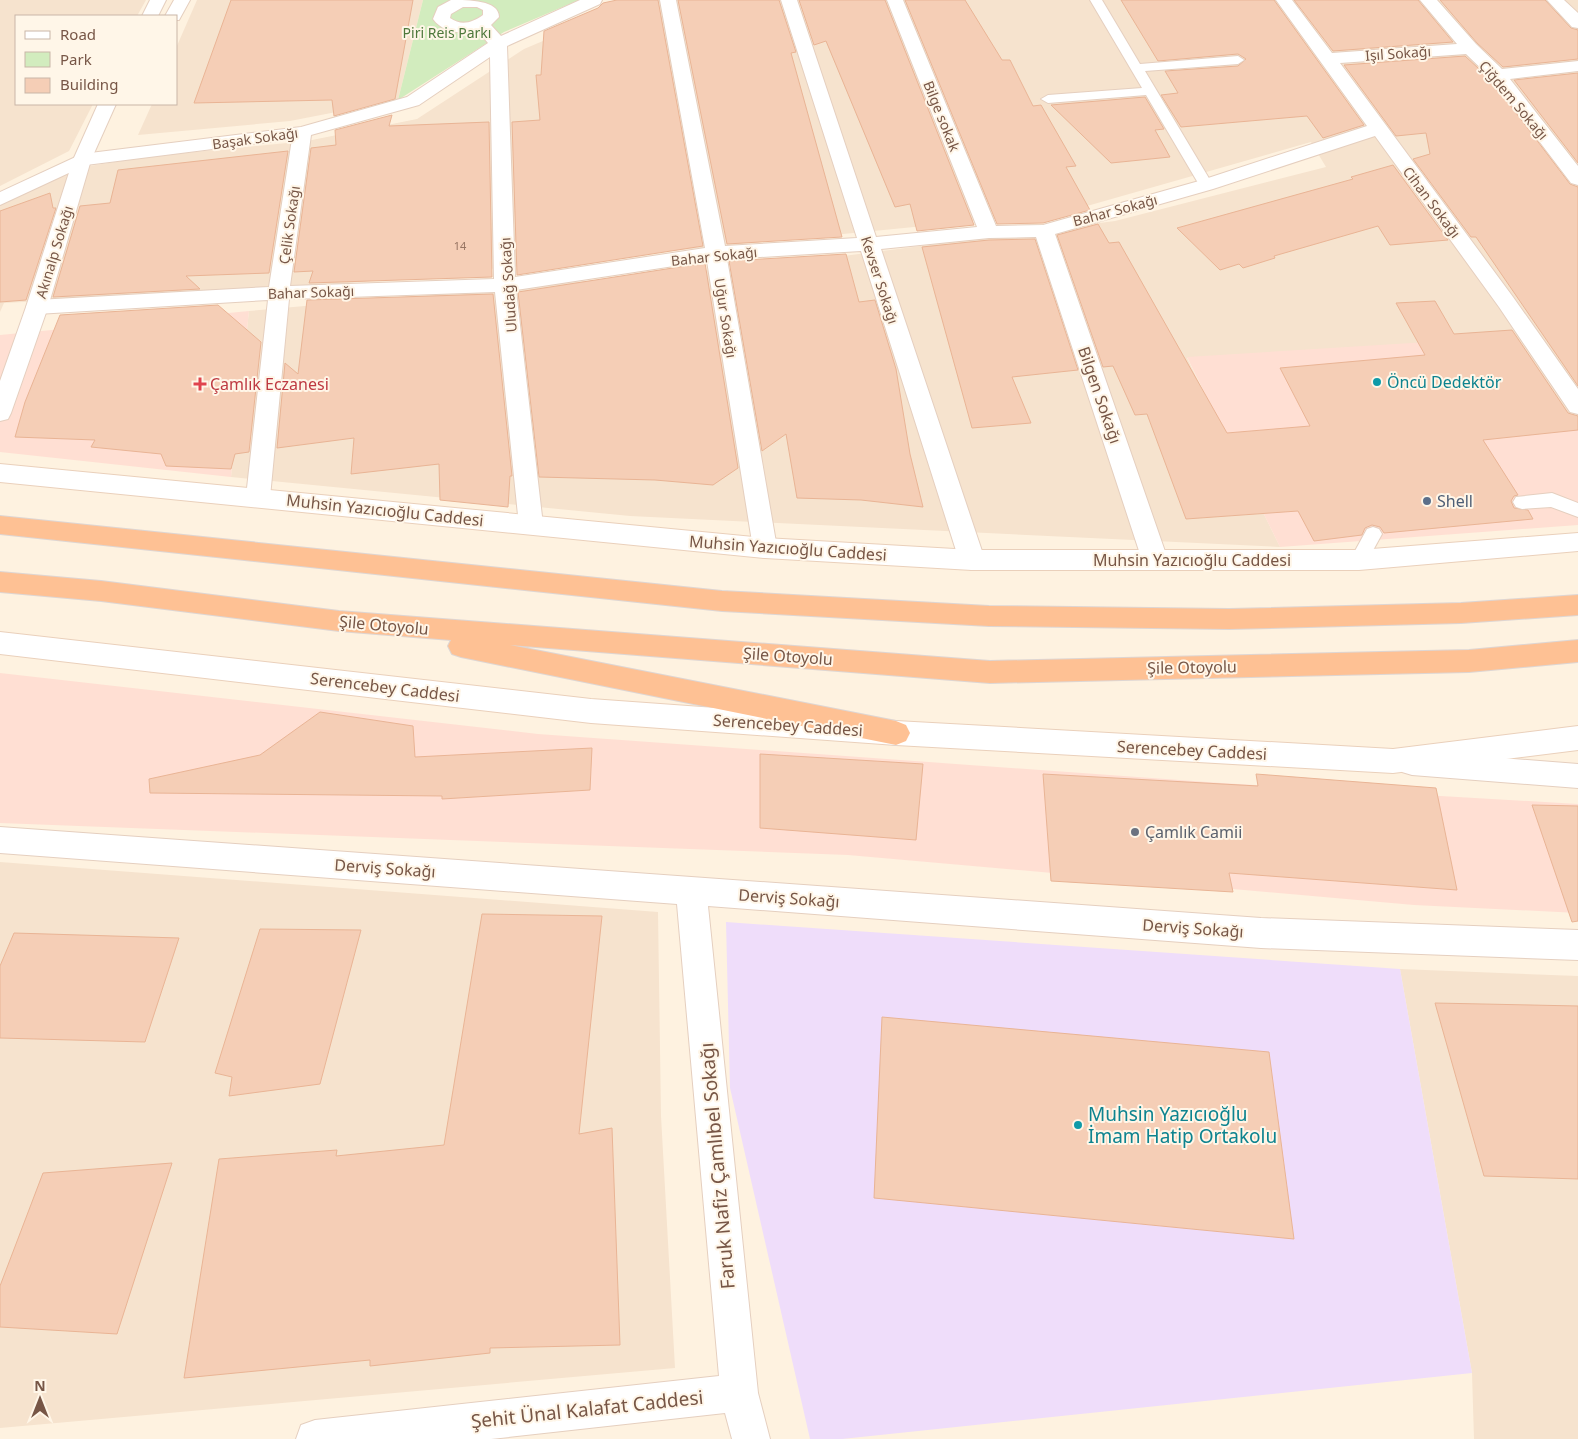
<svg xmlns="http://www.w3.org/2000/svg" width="1578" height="1439" font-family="'Noto Sans',sans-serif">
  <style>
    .residential { fill: #f6e3ce }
    .commercial { fill: #ffdfd3 }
    .education { fill: #efddfa }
    .green { fill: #d2ecbe }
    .building { fill: #f5ceb6; stroke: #e9b495 }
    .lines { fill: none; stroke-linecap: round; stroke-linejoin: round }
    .service-casing { stroke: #e5cfbf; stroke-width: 2 }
    .minor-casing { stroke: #e5cfbf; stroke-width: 2 }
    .tertiary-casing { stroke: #e5cfbf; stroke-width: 2 }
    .secondary-casing { stroke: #ead0bb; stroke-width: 2 }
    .trunk-casing { stroke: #ded6d3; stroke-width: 2 }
    .service { fill: #fff; fill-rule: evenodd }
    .minor { fill: #fff; fill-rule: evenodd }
    .tertiary { fill: #fff; fill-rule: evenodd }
    .secondary { fill: #fff; fill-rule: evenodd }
    .trunk { fill: #fec194; fill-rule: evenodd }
    .culture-dot { fill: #0f9aa8; stroke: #fff6e8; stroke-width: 2 }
    .health-dot { fill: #e0444e; stroke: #fff6e8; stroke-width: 2 }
    .service-dot { fill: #5c6f8a; stroke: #fff6e8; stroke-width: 2 }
    .worship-dot { fill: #6b7280; stroke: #fff6e8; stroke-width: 2 }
    .labels { text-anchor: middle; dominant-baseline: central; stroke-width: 4; stroke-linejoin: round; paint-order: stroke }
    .far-number-label { font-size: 11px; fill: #967462 }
    .far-park-label { font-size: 14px; fill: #4d783b; stroke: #fff6e8 }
    .far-street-label { font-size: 14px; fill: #775646; stroke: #fff6e8 }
    .culture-label { font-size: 16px; fill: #0d838f; stroke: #fff6e8; text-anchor: start }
    .health-label { font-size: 16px; fill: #be3a42; stroke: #fff6e8; text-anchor: start }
    .street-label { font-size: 16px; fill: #775646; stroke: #fff6e8 }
    .service-label { font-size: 16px; fill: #4e5e75; stroke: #fff6e8; text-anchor: start }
    .worship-label { font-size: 16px; fill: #5b616d; stroke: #fff6e8; text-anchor: start }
    .near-culture-label { font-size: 19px; fill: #0d838f; stroke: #fff6e8; text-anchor: start }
    .near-street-label { font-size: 19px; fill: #775646; stroke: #fff6e8 }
  </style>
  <rect width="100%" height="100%" fill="#fef2e0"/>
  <g class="residential">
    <polygon points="0,0 146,0 137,16 16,16 16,104 93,104 69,151 0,186"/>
    <polygon points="197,0 423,0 398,100 290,121 138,135 152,104 176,104 176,48"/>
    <polygon points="640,0 1578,0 1578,416 1187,358 1280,547 630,516 231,477 249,311 789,263 1115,221 1326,167 1311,142 1066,212 297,288 4,303 0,312 0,198 77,168 153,156 307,141 417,119 524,49"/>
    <polygon points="0,862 658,912 661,1116 675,1368 0,1428"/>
    <polygon points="1400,969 1578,976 1578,1439 1474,1439 1472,1373"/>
  </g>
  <g class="commercial">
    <polygon points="249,311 231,477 0,452 0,335"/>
    <polygon points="1428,342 1485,431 1578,416 1578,525 1280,547 1187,357"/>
    <polygon points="0,673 538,734 1221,783 1578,804 1578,913 1414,905 848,855 0,823"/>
  </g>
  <polygon class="education" points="726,922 1400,969 1472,1373 842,1439 810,1439 730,1088"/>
  <polygon class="green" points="423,0 579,0 504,32 398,100"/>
  <g class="building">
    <polygon points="231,0 413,0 395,99 334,116 332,100 194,103"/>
    <polygon points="617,0 658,0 703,246 517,275 512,122 540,120 536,75 541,75 544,31 598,8 603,3"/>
    <polygon points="678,0 779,0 796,52 791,53 842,237 727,244"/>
    <polygon points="799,0 885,0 974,225 917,231 910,204 895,207 826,41 814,45"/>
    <polygon points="905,0 965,0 1002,60 1010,60 1033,106 1041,105 1076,166 1066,167 1090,210 1043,223 997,224"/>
    <polygon points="1121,0 1274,0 1364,125 1323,138 1307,116 1181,127 1161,95 1178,93 1165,71 1238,66 1246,59 1238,54 1158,61"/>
    <polygon points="1294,0 1418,0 1453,42 1333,51"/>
    <polygon points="1440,0 1545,0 1571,28 1578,30 1578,59 1503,67 1477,43"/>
    <polygon points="1465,56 1491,80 1570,184 1578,187 1578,386 1476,237 1471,237 1413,159 1430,154 1426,133 1396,136 1344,65"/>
    <polygon points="1578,73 1578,163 1514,80"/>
    <polygon points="1145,97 1164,129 1155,130 1170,157 1111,163 1051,105"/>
    <polygon points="392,115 389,126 489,122 492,277 309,283 313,271 294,272 311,148 336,145 335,130"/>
    <polygon points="288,151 269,273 186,276 200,289 53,297 80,206 110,203 118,170"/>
    <polygon points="1393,165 1448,240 1390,245 1378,226 1274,256 1275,258 1243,268 1239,264 1220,270 1177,228 1353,179 1351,177"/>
    <polygon points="50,193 53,208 56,208 26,300 0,302 0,211"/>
    <polygon points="1098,224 1109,243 1119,242 1227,433 1310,426 1280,368 1425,355 1396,303 1435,301 1454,334 1512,330 1568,413 1578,416 1578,430 1483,440 1518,495 1514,496 1511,501 1514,508 1528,510 1533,519 1384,533 1380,527 1372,525 1365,528 1362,535 1314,541 1298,511 1186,519 1147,414 1135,415 1113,366 1103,367 1057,235"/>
    <polygon points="1035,239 1078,370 1012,377 1031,423 972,428 922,247 989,240"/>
    <polygon points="846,254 859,302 875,300 896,369 910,454 923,507 861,500 797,498 786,434 762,451 729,261"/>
    <polygon points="705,263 738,468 713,485 655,480 539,477 518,292"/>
    <polygon points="493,294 512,476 510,476 508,507 440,500 439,464 351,474 354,438 277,448 285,363 298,374 307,300"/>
    <polygon points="218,305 261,342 249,452 235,454 231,469 166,466 161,454 91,447 95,440 15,437 25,402 60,315"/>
    <polygon points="320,712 413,726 415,757 592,748 590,790 442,799 442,796 150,793 149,779 260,755"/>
    <polygon points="760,754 923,764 916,840 760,828"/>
    <polygon points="1043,774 1258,786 1256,774 1436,788 1457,890 1229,873 1233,892 1051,881"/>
    <polygon points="1532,805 1578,806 1578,921 1572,922"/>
    <polygon points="482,914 602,916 579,1134 612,1128 620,1345 490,1348 490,1353 370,1366 370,1360 184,1378 219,1159 337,1150 336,1156 444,1145"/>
    <polygon points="260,929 361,930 320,1084 229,1096 232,1077 215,1073"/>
    <polygon points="14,933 179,938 145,1042 0,1038 0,966"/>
    <polygon points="1435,1003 1578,1006 1578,1179 1484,1176"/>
    <polygon points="882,1017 1269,1052 1294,1239 874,1198"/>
    <polygon points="172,1163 117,1334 0,1327 0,1286 43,1173"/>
  </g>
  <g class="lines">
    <defs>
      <g id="service">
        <polygon points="1090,0 1102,0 1140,64 1238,56 1244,60 1238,64 1145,71 1213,185 1211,188 1201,188 1146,95 1048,103 1041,99 1048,95 1142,88"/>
        <polygon points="1552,493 1578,503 1578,517 1551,507 1522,509 1516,507 1513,502 1516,497"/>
        <polygon points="1373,527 1379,529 1382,534 1365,565 1359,567 1353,565 1350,560 1367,529"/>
      </g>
      <g id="minor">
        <path d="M451 0C469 0 499 0 499 17L491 25 501 36 580 0H602L600 4 507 46 515 277 705 248 660 0H676L725 246 857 238 781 0H797L876 237 977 227 887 0H903L996 226 1043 225 1199 181 1367 126 1276 0H1292L1332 53 1457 44 1420 0H1437L1476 44 1502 69 1578 61V71L1510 79 1578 166V185L1571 183 1492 79 1466 54 1340 63 1513 297 1578 389V414L1570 412 1499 307 1375 136 1213 189 1055 234 1168 560 1164 567 1155 570 1146 567 1142 560 1036 237 989 238 881 249 985 560 981 567 972 570 963 567 959 560 861 251 727 259 777 548 774 555 765 558 756 555 753 548 707 261 516 290 543 525 540 532 531 534 522 532 519 525 495 292 289 299 270 497 267 503 258 506 249 503 246 497 268 300 37 314 29 312 26 307 29 302 37 300 269 287 292 139 86 165 0 205V192L82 154 301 127 407 97 488 43 478 31C462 34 443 33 433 19L438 7ZM463 7H477L483 10V15C472 23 461 26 450 18L451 14ZM490 57 494 279 290 286 311 135 419 105Z"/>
        <polygon points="1412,751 1578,764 1578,788 1412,775 1402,772 1398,763 1402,754"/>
      </g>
      <g id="tertiary">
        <polygon points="150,0 166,0 158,16 142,16"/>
        <polygon points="174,0 190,0 179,20 176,20 176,16 165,16"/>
        <polygon points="1547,0 1564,0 1578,13 1578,28 1572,27"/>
        <polygon points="98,104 116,104 91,160 48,307 11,413 8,419 0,421 0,381 26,307 73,160"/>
        <polygon points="0,827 1261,918 1578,930 1578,960 1261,948 708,906 758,1393 770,1439 732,1439 725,1413 491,1439 296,1439 301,1425 315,1420 719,1376 677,904 0,853"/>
      </g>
      <g id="secondary">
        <polygon points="0,464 765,538 972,550 1359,550 1578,533 1578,551 1359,570 972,570 765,558 0,482"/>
        <polygon points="0,632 591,699 896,721 1393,749 1578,726 1578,750 1393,773 896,745 591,723 0,654"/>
      </g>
      <g id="trunk">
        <polygon points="0,516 722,591 989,606 1229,609 1461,603 1578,595 1578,615 1461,623 1229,629 989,626 722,611 0,534"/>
        <polygon points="0,572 101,581 339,611 990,661 1469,650 1578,640 1578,662 1469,672 990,683 510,645 896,721 906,725 910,733 906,741 896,745 461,657 452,654 448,646 451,640 339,631 101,601 0,592"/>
      </g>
    </defs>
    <use href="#service" class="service-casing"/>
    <use href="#minor" class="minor-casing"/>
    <use href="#tertiary" class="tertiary-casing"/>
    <use href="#secondary" class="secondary-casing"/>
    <use href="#trunk" class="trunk-casing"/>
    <use href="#service" class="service"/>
    <use href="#minor" class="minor"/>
    <use href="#tertiary" class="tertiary"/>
    <use href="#secondary" class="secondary"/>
    <use href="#trunk" class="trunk"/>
  </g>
  <g class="culture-dot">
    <circle cx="1377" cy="382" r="5"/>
    <circle cx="1078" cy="1125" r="5"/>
  </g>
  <path class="health-dot" d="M197.5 376.5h5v5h5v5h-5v5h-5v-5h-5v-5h5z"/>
  <circle class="service-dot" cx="1427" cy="501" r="5"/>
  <circle class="worship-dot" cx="1135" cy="832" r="5"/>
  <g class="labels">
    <g class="far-number-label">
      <text x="460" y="245">14</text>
    </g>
    <g class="far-park-label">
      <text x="447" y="32">Piri Reis Parkı</text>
    </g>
    <g class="far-street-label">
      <text transform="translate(1398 53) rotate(-4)">Işıl Sokağı</text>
      <text transform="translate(1514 100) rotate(50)">Çiğdem Sokağı</text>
      <text transform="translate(942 116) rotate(68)">Bilge sokak</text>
      <text transform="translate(255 138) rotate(-8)">Başak Sokağı</text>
      <text transform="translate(1432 202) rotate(53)">Cihan Sokağı</text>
      <text transform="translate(1115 210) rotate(-15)">Bahar Sokağı</text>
      <text transform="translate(289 225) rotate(-82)">Çelik Sokağı</text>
      <text transform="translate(54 252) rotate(-73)">Akınalp Sokağı</text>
      <text transform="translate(714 256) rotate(-6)">Bahar Sokağı</text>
      <text transform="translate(880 280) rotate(72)">Kevser Sokağı</text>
      <text transform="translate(508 285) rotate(-94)">Uludağ Sokağı</text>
      <text transform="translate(311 292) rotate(-2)">Bahar Sokağı</text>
      <text transform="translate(726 318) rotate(81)">Uğur Sokağı</text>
    </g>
    <g class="culture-label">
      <text x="1387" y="382">Öncü Dedektör</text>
    </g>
    <g class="health-label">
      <text x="210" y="384">Çamlık Eczanesi</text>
    </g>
    <g class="street-label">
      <text transform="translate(1100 395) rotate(71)">Bilgen Sokağı</text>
      <text transform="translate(385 510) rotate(6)">Muhsin Yazıcıoğlu Caddesi</text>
      <text transform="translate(788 548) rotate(4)">Muhsin Yazıcıoğlu Caddesi</text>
      <text x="1192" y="560">Muhsin Yazıcıoğlu Caddesi</text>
      <text transform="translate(384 625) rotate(5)">Şile Otoyolu</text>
      <text transform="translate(788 656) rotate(4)">Şile Otoyolu</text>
      <text transform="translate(1192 667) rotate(-1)">Şile Otoyolu</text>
      <text transform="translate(385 687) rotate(7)">Serencebey Caddesi</text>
      <text transform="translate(788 725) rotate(4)">Serencebey Caddesi</text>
      <text transform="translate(1192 750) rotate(3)">Serencebey Caddesi</text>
      <text transform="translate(385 868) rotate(4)">Derviş Sokağı</text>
      <text transform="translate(789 898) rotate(4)">Derviş Sokağı</text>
      <text transform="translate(1193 928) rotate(4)">Derviş Sokağı</text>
    </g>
    <g class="service-label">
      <text x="1437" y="501">Shell</text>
    </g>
    <g class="worship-label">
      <text x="1145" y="832">Çamlık Camii</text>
    </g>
    <g class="near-culture-label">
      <text x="1088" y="1114">Muhsin Yazıcıoğlu<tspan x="1088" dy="22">İmam Hatip Ortakolu</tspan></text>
    </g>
    <g class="near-street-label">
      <text transform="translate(717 1166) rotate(-95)">Faruk Nafiz Çamlıbel Sokağı</text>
      <text transform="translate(587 1409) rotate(-6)">Şehit Ünal Kalafat Caddesi</text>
    </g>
  </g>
  <rect x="15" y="15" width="162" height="90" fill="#fff6e8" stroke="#c9b6a7"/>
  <rect x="25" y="31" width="25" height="8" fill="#ffffff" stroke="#c9b6a7"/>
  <text x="60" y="40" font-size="15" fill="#775646">Road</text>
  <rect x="25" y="52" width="25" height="15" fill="#d2ecbe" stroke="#c9b6a7"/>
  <text x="60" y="65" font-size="15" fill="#775646">Park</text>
  <rect x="25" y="78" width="25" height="15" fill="#f5ceb6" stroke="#c9b6a7"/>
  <text x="60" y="90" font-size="15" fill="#775646">Building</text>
  <g transform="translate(40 1399)" stroke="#fff6e8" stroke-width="4" paint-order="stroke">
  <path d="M0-4L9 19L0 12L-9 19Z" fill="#775646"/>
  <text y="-8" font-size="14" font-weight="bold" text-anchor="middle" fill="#775646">N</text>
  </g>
</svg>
